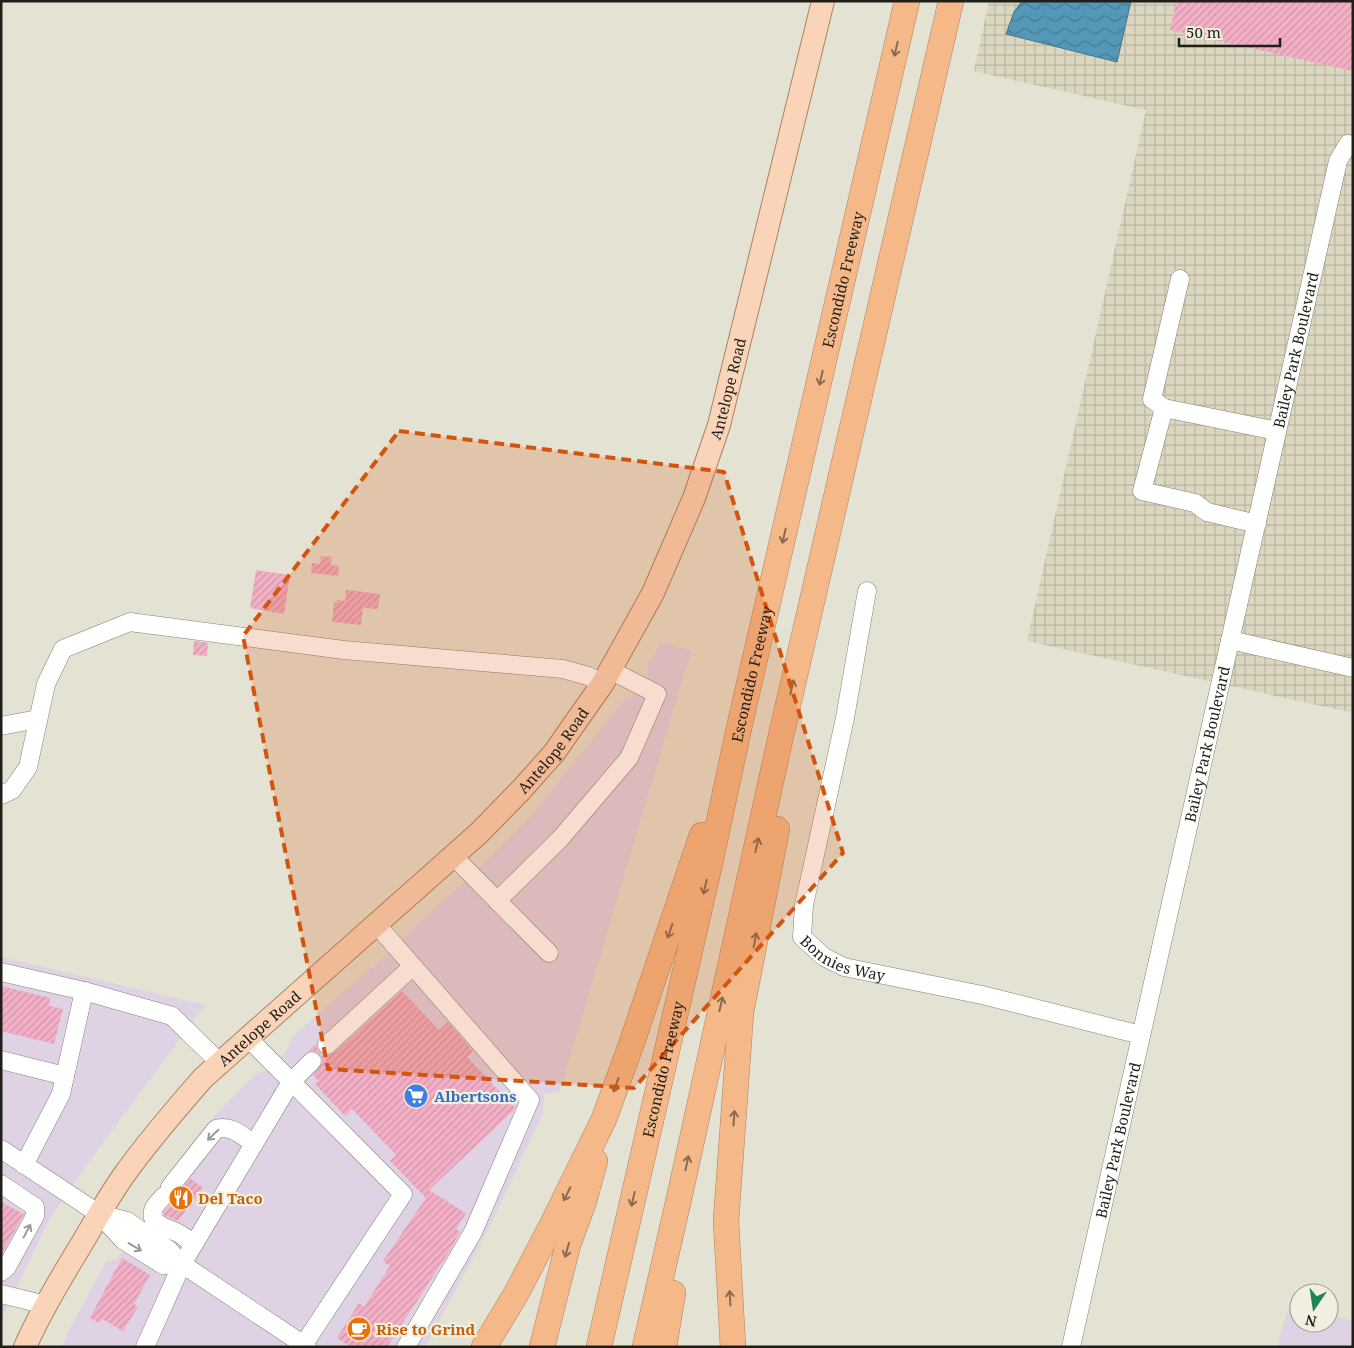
<svg xmlns="http://www.w3.org/2000/svg" width="1354" height="1348" font-family="'Noto Serif',serif">
  <style>
    .commercial { fill: #dfd2e5 }
    .industrial { fill: url(#industrial-grid) }
    .water { fill: url(#water-waves); stroke: #447388 }
    .building { fill: url(#building-hatch) }
    .lines { fill: none; stroke-linecap: round; stroke-linejoin: round }
    .minor-casing { stroke: #848274; stroke-width: 19 }
    .major-casing { stroke: #aa8261; stroke-width: 24 }
    .highway-casing { stroke: #aa8261; stroke-width: 26 }
    .minor { stroke: #fff; stroke-width: 18 }
    .major { stroke: #f9d4b8; stroke-width: 22 }
    .highway { stroke: #f5b888; stroke-width: 25 }
    .oneway { stroke: #8a6b50 }
    .oneway2 { stroke: #9a9a97 }
    .marked { fill: #d4530d; fill-opacity: 0.2; stroke: #d4530d; stroke-width: 4; stroke-dasharray: 10 6; stroke-linejoin: round }
    .labels { text-anchor: middle; dominant-baseline: central; stroke-width: 4.5; stroke-linejoin: round; paint-order: stroke }
    .street-label { font-size: 15px; fill: #1f1e18; stroke: #f1efdf }
    .shop-label { font-size: 15px; font-weight: bold; fill: #366cbe; stroke: #f1efdf; text-anchor: start }
    .food-label { font-size: 15px; font-weight: bold; fill: #c56008; stroke: #f1efdf; text-anchor: start }
  </style>
  <defs>
    <pattern id="industrial-grid" width="8" height="8" patternUnits="userSpaceOnUse" patternTransform="scale(1.25)"><rect width="8" height="8" fill="#dad6bf"/><path d="M0 4h8M4 0v8" fill="none" stroke="#bbb7a3"/></pattern>
    <pattern id="water-waves" width="16" height="10" patternUnits="userSpaceOnUse" patternTransform="scale(1.25)"><rect width="16" height="10" fill="#5498b8"/><path d="M0 5q4-4 8 0t8 0" fill="none" stroke="#457b95"/></pattern>
    <pattern id="building-hatch" width="6" height="6" patternUnits="userSpaceOnUse" patternTransform="scale(1.25)"><rect width="6" height="6" fill="#f3afc6"/><path d="M-1 1l2-2M0 6l6-6M5 7l2-2" fill="none" stroke="#d096a9"/></pattern>
  </defs>
  <rect width="100%" height="100%" fill="#e4e2d2"/>
  <g class="commercial">
    <polygon points="661,642 691,651 560,1091 544,1094 543,1113 491,1224 425,1347 62,1347 69,1330 106,1262 117,1259 147,1218 147,1203 202,1129 255,1074 266,1071 286,1051 291,1038 383,958 400,941 484,863 532,815 626,698 640,693 648,677 648,665"/>
    <polygon points="1,957 205,1005 86,1166 50,1218 1,1319"/>
    <polygon points="1290,1303 1299,1305 1299,1323 1329,1323 1329,1314 1353,1321 1353,1347 1277,1347"/>
  </g>
  <polygon class="industrial" points="989,1 1353,1 1353,713 1027,641 1146,110 974,71"/>
  <polygon class="water" points="1022,1 1131,1 1117,62 1006,34 1014,12"/>
  <g class="building">
    <polygon points="1177,1 1353,1 1353,71 1170,30"/>
    <polygon points="321,556 332,557 331,565 339,566 338,576 311,573 312,563 320,564"/>
    <polygon points="256,570 290,575 284,614 250,608"/>
    <polygon points="346,590 380,594 378,609 363,608 361,625 332,622 334,602 337,603 337,600 345,601"/>
    <polygon points="194,641 208,643 207,656 193,655"/>
    <polygon points="1,986 50,998 49,1006 63,1009 54,1044 1,1031"/>
    <polygon points="402,991 439,1030 448,1022 473,1051 467,1057 515,1108 514,1110 429,1190 466,1213 456,1229 460,1232 449,1252 387,1347 351,1347 337,1338 359,1303 364,1307 390,1266 383,1261 426,1198 390,1161 396,1155 352,1109 345,1116 315,1084 319,1081 313,1075 322,1064 322,1059 320,1054 315,1051 307,1052 317,1043 317,1048 319,1052 323,1055 329,1055 334,1053"/>
    <polygon points="190,1178 203,1188 178,1221 166,1216 163,1214 164,1212 172,1203 174,1197 178,1194"/>
    <polygon points="1,1202 24,1214 1,1255"/>
    <polygon points="122,1258 150,1275 134,1304 138,1307 123,1331 102,1319 99,1323 90,1318"/>
  </g>
  <g class="lines">
    <defs>
      <g id="minor">
        <polyline points="1180,279 1152,399 1164,408 1142,491 1195,503 1207,512 1257,524"/>
        <polyline points="1164,408 1277,431"/>
        <path id="s1" d="M867 591 845 718 804 905 802 937 824 957 844 967 982 995 1141 1035"/>
        <polyline points="1230,640 1353,668"/>
        <polyline points="1,726 38,719"/>
        <polyline points="1,795 12,790 28,767 46,684 63,649 130,622 344,650 563,669 588,676 603,683"/>
        <polyline points="453,856 549,953"/>
        <polyline points="497,901 560,839 629,758 657,694 610,670"/>
        <polyline points="376,924 530,1100 473,1232 406,1347"/>
        <polyline points="1,972 84,991 61,1094 24,1165"/>
        <polyline points="84,991 172,1016 220,1063"/>
        <polyline points="248,1038 403,1194 302,1347"/>
        <polyline points="327,1045 413,966"/>
        <polyline points="1,1060 65,1076"/>
        <polyline points="1,1149 99,1214 123,1240 163,1265 182,1264"/>
        <polyline points="1,1184 35,1207 35,1216 7,1267 1,1272"/>
        <path d="M170 1187 216 1129C232 1125 241 1135 254 1144"/>
        <path d="M164 1196C161 1199 156 1204 154 1208 147 1224 168 1228 178 1233 184 1236 189 1241 194 1244"/>
        <polyline points="99,1214 127,1221 169,1250 182,1264 307,1347"/>
        <polyline points="1,1294 46,1305"/>
        <polyline points="145,1347 182,1264 291,1082 312,1061"/>
        <path id="s2" d="M1071 1347 1338 161 1348 144 1353 145"/>
      </g>
      <g id="major">
        <path id="s3" d="M25 1347C40 1313 59 1281 78 1250 93 1225 107 1199 124 1175 148 1141 176 1109 203 1078L479 833 521 790 554 753 603 683 653 593 694 498 719 425 823 1"/>
      </g>
      <g id="highway">
        <polyline points="484,1347 516,1294 553,1223 604,1119 631,1045 702,835"/>
        <polyline points="542,1347 568,1245 584,1201 595,1161"/>
        <path id="s4" d="M599 1347 710 863 741 719 907 1"/>
        <polyline points="645,1347 680,1194 782,731 951,1"/>
        <polyline points="664,1347 673,1293"/>
        <polyline points="733,1347 726,1221 741,1012 777,829"/>
      </g>
    </defs>
    <use href="#minor" class="minor-casing"/>
    <use href="#major" class="major-casing"/>
    <use href="#highway" class="highway-casing"/>
    <use href="#minor" class="minor"/>
    <use href="#major" class="major"/>
    <use href="#highway" class="highway"/>
  </g>
  <defs><path id="oneway-shaft" d="M-6 0H5M1.5-3L5.5 0L1.5 3" fill="none" stroke-width="1.6" stroke-linecap="round" stroke-linejoin="round" transform="scale(1.25)"/></defs>
  <g class="oneway">
    <use href="#oneway-shaft" transform="translate(896 49) rotate(103)"/>
    <use href="#oneway-shaft" transform="translate(821 378) rotate(103)"/>
    <use href="#oneway-shaft" transform="translate(784 536) rotate(103)"/>
    <use href="#oneway-shaft" transform="translate(792 687) rotate(-77)"/>
    <use href="#oneway-shaft" transform="translate(757 845) rotate(-77)"/>
    <use href="#oneway-shaft" transform="translate(705 887) rotate(103)"/>
    <use href="#oneway-shaft" transform="translate(670 931) rotate(109)"/>
    <use href="#oneway-shaft" transform="translate(755 940) rotate(-79)"/>
    <use href="#oneway-shaft" transform="translate(721 1004) rotate(-77)"/>
    <use href="#oneway-shaft" transform="translate(616 1085) rotate(110)"/>
    <use href="#oneway-shaft" transform="translate(734 1118) rotate(-86)"/>
    <use href="#oneway-shaft" transform="translate(687 1163) rotate(-78)"/>
    <use href="#oneway-shaft" transform="translate(567 1194) rotate(116)"/>
    <use href="#oneway-shaft" transform="translate(633 1199) rotate(103)"/>
    <use href="#oneway-shaft" transform="translate(567 1250) rotate(106)"/>
    <use href="#oneway-shaft" transform="translate(730 1298) rotate(-93)"/>
  </g>
  <g class="oneway2">
    <use href="#oneway-shaft" transform="translate(213 1135) rotate(136)"/>
    <use href="#oneway-shaft" transform="translate(27 1231) rotate(-62)"/>
    <use href="#oneway-shaft" transform="translate(135 1247) rotate(31)"/>
  </g>
  <path class="marked" d="M399 431 724 472 843 853 634 1088 328 1069 243 636Z"/>
  <defs>
    <symbol id="supermarket-disc" viewBox="-11 -11 22 22"><circle r="9.5" fill="#3f7fe0" stroke="#f1efdf"/><path d="M-6-5.5h2.5l.6 2H6L4.5 2H-2.5L-4.4-4H-6ZM-1.5 3.2a1.3 1.3 0 1 0 .1 0ZM3 3.2a1.3 1.3 0 1 0 .1 0Z" fill="#fff"/></symbol>
    <symbol id="restaurant-disc" viewBox="-11 -11 22 22"><circle r="9.5" fill="#e8710a" stroke="#f1efdf"/><path d="M-5-6h1v4h1v-4h1v4h1v-4h1v5L-1.5 .5V6h-2V.5L-5-1ZM5-6V6H3V1.5H1.5Q1.5-4 5-6Z" fill="#fff"/></symbol>
    <symbol id="cafe-disc" viewBox="-11 -11 22 22"><circle r="9.5" fill="#e8710a" stroke="#f1efdf"/><path d="M-5.5-4.5H6V0H3Q3 3.5 0 3.5H-2.5Q-5.5 3.5-5.5 0ZM3-3.2v2h1.7v-2ZM-6 4.5H4V6H-6Z" fill="#fff"/></symbol>
  </defs>
  <g fill-rule="evenodd">
    <use href="#supermarket-disc" x="402" y="1082" width="28" height="28"/>
    <use href="#restaurant-disc" x="167" y="1184" width="28" height="28"/>
    <use href="#cafe-disc" x="345" y="1315" width="28" height="28"/>
  </g>
  <g class="labels">
    <g class="street-label">
      <text stroke="none"><textPath href="#s4" startOffset="1095">Escondido Freeway</textPath></text>
      <text stroke="none"><textPath href="#s2" startOffset="1022">Bailey Park Boulevard</textPath></text>
      <text stroke="none"><textPath href="#s3" startOffset="1209">Antelope Road</textPath></text>
      <text stroke="none"><textPath href="#s4" startOffset="690">Escondido Freeway</textPath></text>
      <text stroke="none"><textPath href="#s2" startOffset="618">Bailey Park Boulevard</textPath></text>
      <text stroke="none"><textPath href="#s3" startOffset="804">Antelope Road</textPath></text>
      <text stroke="none"><textPath href="#s1" startOffset="400">Bonnies Way</textPath></text>
      <text stroke="none"><textPath href="#s3" startOffset="399">Antelope Road</textPath></text>
      <text stroke="none"><textPath href="#s4" startOffset="285">Escondido Freeway</textPath></text>
      <text stroke="none"><textPath href="#s2" startOffset="212">Bailey Park Boulevard</textPath></text>
    </g>
    <g class="shop-label">
      <text x="434" y="1096">Albertsons</text>
    </g>
    <g class="food-label">
      <text x="198" y="1198">Del Taco</text>
      <text x="376" y="1329">Rise to Grind</text>
    </g>
  </g>
  <rect width="1354" height="1348" fill="none" stroke="#1f1e18" stroke-width="5"/>
  <g transform="translate(1314 1308) rotate(193)"><circle r="24" fill="#f1efdf" stroke="#9d9b8f"/>
  <path d="M0-4L9 19L0 12L-9 19Z" fill="#218158"/>
  <text y="-8" font-size="14" font-weight="bold" text-anchor="middle" fill="#1f1e18">N</text>
  </g>
  <path d="M1179 38v8h101v-8" fill="none" stroke="#1f1e18" stroke-width="2.5"/>
  <text x="1186" y="38" font-size="15" fill="#1f1e18" stroke="#f1efdf" stroke-width="4" paint-order="stroke">50 m</text>
</svg>
